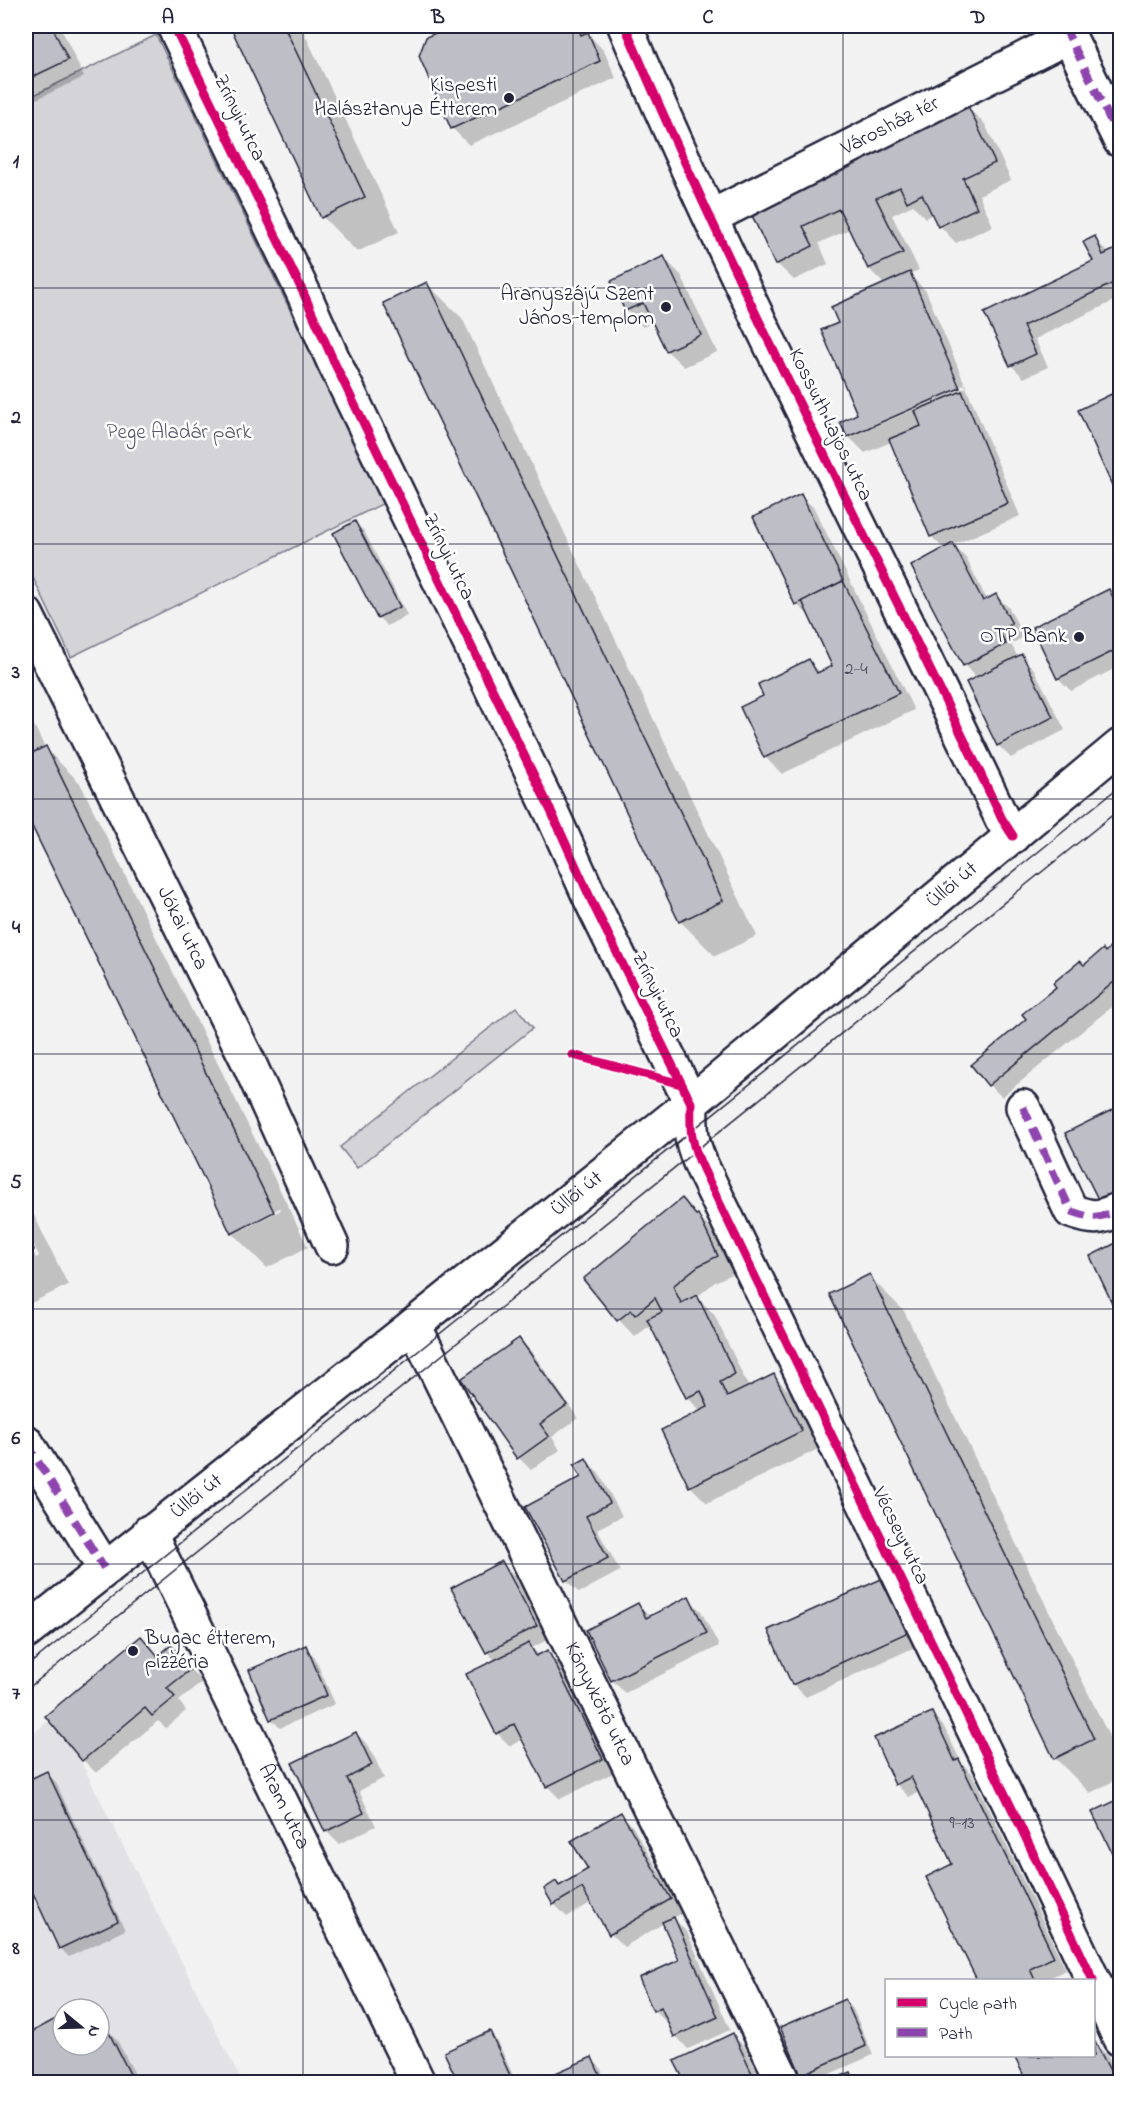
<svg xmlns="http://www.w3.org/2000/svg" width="1146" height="2108" font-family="'Indie Flower',sans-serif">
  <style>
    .built { fill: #e2e2e6; fill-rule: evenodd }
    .green { fill: #d3d3d8; stroke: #7a7a8a; stroke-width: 1.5 }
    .shadow { fill: #0003; fill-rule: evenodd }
    .building { fill: #bebec6; stroke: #22223b; stroke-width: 1.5 }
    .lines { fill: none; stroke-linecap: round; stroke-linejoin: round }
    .minor-casing { stroke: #22223b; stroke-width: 38 }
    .major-casing { stroke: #22223b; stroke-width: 38 }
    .minor { stroke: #fff; stroke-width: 33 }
    .major { stroke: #fff; stroke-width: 33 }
    .tram { stroke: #22223b; stroke-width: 1.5 }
    .quiet { stroke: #8e44ad; stroke-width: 8; stroke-dasharray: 15 8; stroke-linecap: butt }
    .cycleway-casing { stroke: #fff; stroke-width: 13 }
    .cycleway { stroke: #d6006c; stroke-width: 9 }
    .grid { fill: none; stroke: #22223b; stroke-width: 1.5; stroke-opacity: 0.55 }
    .poi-dot { fill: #22223b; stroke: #fff; stroke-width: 2 }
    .labels { text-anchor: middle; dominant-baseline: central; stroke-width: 5; stroke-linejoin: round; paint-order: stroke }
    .number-label { font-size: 18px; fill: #49495e }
    .poi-label { font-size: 21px; fill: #22223b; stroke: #fff; text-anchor: end }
    .street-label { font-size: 21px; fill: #22223b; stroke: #fff }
    .park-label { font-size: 21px; fill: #57576a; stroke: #fff }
    .neatline { fill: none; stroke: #22223b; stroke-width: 2 }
    .grid-label { font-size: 20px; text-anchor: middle; font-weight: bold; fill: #22223b }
  </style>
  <rect width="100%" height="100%" fill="#f2f2f3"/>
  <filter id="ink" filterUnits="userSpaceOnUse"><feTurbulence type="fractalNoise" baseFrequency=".0167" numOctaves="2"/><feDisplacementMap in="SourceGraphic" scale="12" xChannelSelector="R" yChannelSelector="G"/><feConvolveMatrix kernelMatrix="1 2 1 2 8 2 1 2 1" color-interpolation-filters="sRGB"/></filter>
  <g filter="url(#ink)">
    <path class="built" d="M57 1714 242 2082H26V1739ZM63 2009H99V2045H63Z"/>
    <g class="green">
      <polygon points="156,35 384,503 71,657 26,563 26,99"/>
      <polygon points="516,1007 533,1028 357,1168 340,1147"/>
    </g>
    <g class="shadow">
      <polygon points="26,26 60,26 84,77 26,104"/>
      <polygon points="232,26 301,26 399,232 357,252 323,217"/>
      <polygon points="456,26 587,26 585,26 590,36 604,51 616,78 469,145 452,128 427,39"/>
      <path d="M968 108 985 124 1011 180 979 195 993 226 956 243 940 226 933 214 925 218 913 205 892 215 919 270 909 274 926 291 1020 516 953 545 966 558 987 600 996 595 1009 608 1024 637 1011 644 1018 658 1021 656 1034 669 1065 730 1011 758 998 745 977 678 964 665 945 550 931 536 891 442 865 453 848 436 859 415 840 324 885 285 869 269 850 229 819 243 828 264 794 280 777 264 752 211ZM966 384 967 387 871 428V425Z"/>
      <polygon points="1094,238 1109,254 1120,248 1120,298 1035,339 1048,367 1024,378 1011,365 986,313 1095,262"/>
      <polygon points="664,258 681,275 717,352 684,367 667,351 653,322 643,327 626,310"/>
      <polygon points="427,284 462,318 757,936 715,956 680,921"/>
      <polygon points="1120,392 1120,499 1080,411"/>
      <polygon points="801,496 814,508 914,710 782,774 765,757 765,697 809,661 821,673 834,667 810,616 796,604"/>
      <polygon points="355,523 364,531 407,615 387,626 378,617 335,533"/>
      <polygon points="1109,590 1120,602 1120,666 1071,691 1058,678"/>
      <path d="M26 708 45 748 80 783 308 1247 267 1268 232 1233 26 811ZM280 1208 281 1210 244 1229V1225Z"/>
      <polygon points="1120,941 1120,1000 1002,1097 989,1085 1028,1019"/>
      <polygon points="1120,1108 1120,1216 1067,1134"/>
      <polygon points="26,1199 68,1285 27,1305 26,1303 26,1236 36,1258 39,1256 26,1229"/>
      <polygon points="682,1200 714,1233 734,1273 715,1282 697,1297 714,1314 749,1388 774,1376 791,1393 818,1449 707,1503 690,1486 701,1412 687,1397 653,1330 649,1326 635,1337 619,1320 585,1279"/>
      <polygon points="1120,1243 1120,1317 1092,1256"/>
      <polygon points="869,1276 904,1311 1120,1759 1120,1778 1090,1793 1055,1758"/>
      <polygon points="519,1340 532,1352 578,1418 552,1437 560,1450 531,1470 519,1458"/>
      <polygon points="586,1460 599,1473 622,1516 597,1529 620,1571 579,1593 566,1580"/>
      <polygon points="501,1562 514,1575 549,1639 532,1648 540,1656 547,1652 560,1665 615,1772 560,1799 548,1787 523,1739 510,1746 497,1733 496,1661 488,1653 453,1589"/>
      <polygon points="901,1590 924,1643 806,1697 793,1684"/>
      <polygon points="688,1598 701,1611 719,1646 625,1693 612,1680 638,1605 650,1617"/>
      <polygon points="141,1638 159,1657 171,1647 202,1682 179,1701 186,1711 166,1728 158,1721 96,1773 83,1760"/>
      <polygon points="305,1647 314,1656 335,1704 280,1728 271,1719 250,1671"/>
      <polygon points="932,1714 944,1727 962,1764 972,1773 1066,1970 1045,1980 979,1980 928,1878 954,1864 919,1792 909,1797 896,1784"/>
      <polygon points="356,1733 369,1746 384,1778 359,1791 376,1826 339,1844 326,1831"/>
      <polygon points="46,1773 55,1781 125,1930 69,1957 60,1948 26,1875 26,1783"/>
      <polygon points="1118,1801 1120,1803 1120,1862 1116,1858"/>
      <polygon points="621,1814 633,1827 683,1913 673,1918 687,1932 730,2030 688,2049 676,2036 669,2022 667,2023 654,2010 681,1961 664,1923 624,1947 611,1934 592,1902 567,1917 554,1904 560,1887 590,1870"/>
      <polygon points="845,2000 853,2009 873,2055 811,2082 802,2074"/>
      <polygon points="63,2017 63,2045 99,2045 99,2030 105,2027 117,2040 139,2082 26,2082 26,2036"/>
      <polygon points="489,2033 498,2042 516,2082 460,2082 446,2053"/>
      <polygon points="732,2035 745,2047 762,2082 686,2082 676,2062"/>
      <polygon points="1094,2044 1095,2044 1108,2056 1120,2082 1028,2082 1015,2056 1094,2056"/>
      <polygon points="591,2059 600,2067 606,2082 548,2082 546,2079"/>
      <polygon points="850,2074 859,2082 831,2082"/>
    </g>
    <g class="building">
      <polygon points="26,26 52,26 68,60 26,80"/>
      <polygon points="230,26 284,26 365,197 321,218"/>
      <polygon points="452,26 577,26 581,35 588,32 600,61 451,129 419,56 426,37"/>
      <polygon points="968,106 995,163 963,178 977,208 938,227 922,194 907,202 900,187 876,198 903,253 868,269 839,209 803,226 813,246 775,265 750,211"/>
      <polygon points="1095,236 1103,255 1120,247 1120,281 1120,280 1023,326 1036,354 1010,366 984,313 1093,261 1083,242"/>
      <polygon points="664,256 701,335 666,351 643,303 625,311 611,281"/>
      <polygon points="910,272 960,388 847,437 840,422 857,414 821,330 838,323 831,307"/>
      <polygon points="427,282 723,901 679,922 383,303"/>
      <polygon points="1120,390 1120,503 1078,410"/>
      <polygon points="962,391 1008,503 930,537 889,439 921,426 915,411"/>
      <polygon points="801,494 843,581 795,605 753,517"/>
      <polygon points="355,521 400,607 377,618 333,533"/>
      <polygon points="953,543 983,601 996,594 1012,624 999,631 1006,644 963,666 911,566"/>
      <polygon points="843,581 899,693 764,758 740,707 763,696 758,684 809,659 817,673 832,666 802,601"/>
      <polygon points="1109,589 1120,612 1120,648 1057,679 1032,627"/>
      <polygon points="1022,654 1053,717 997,746 966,682"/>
      <polygon points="46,746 274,1212 231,1234 26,814 26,756"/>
      <polygon points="1120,939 1120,977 988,1086 971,1065 1026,1019 1022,1014 1056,987 1053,983 1080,961 1084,965 1103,949 1105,952"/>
      <polygon points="1120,1106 1120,1191 1099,1201 1065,1133"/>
      <polygon points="682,1198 696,1215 698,1214 718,1256 698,1266 673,1286 681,1303 697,1295 735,1374 720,1382 727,1397 774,1374 802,1431 689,1487 661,1430 708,1407 701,1391 686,1398 647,1319 662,1312 655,1298 635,1315 631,1310 617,1321 583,1279"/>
      <polygon points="26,1233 34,1250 26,1255"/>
      <polygon points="1120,1241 1120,1320 1090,1256"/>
      <polygon points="870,1274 1094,1739 1054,1759 829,1294"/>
      <polygon points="519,1338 567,1405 540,1424 549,1436 517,1459 461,1379"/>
      <polygon points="586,1458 610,1503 586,1516 608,1558 565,1581 525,1507 581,1477 574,1465"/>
      <polygon points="502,1561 537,1626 486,1653 451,1588"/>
      <polygon points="888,1576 913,1630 792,1685 768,1630"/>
      <polygon points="689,1596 707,1633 611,1681 586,1630 638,1603 646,1618"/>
      <polygon points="141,1636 158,1656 171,1645 191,1669 167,1688 175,1697 152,1716 145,1708 82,1761 45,1716"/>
      <polygon points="529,1643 536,1656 548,1650 603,1759 546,1787 514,1724 496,1734 466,1674"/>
      <polygon points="306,1645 327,1695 270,1720 249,1670"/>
      <polygon points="932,1712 955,1761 959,1759 1054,1957 1030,1969 1035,1980 977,1980 926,1877 952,1864 911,1777 895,1785 874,1738"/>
      <polygon points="356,1732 372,1765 347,1778 364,1813 325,1832 292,1763"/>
      <polygon points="47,1771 118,1921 59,1949 26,1878 26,1781"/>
      <polygon points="1119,1799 1120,1803 1120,1856 1115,1859 1092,1812"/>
      <polygon points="621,1812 671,1899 609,1935 582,1888 553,1905 544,1889 556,1881 559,1886 588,1869 571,1841"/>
      <polygon points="674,1917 718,2017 674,2037 661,2007 653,2011 639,1978 679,1960 662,1922"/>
      <polygon points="845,1999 866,2046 801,2075 780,2027"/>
      <polygon points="63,2015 63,2045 99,2045 99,2028 105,2025 134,2082 26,2082 26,2035"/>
      <polygon points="490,2031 513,2082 458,2082 444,2052"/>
      <polygon points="733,2033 756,2082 685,2082 674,2061"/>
      <polygon points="1095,2042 1116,2082 1027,2082 1014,2056 1094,2056 1094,2043"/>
      <polygon points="592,2057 603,2082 546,2082 544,2078"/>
      <polygon points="851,2072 855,2082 827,2082"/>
    </g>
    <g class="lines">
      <defs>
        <g id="minor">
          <path d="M174 26 303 292 334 362 551 811 593 904 691 1103C690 1133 691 1144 704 1171L1016 1817 1093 1980"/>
          <path d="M625 26C739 296 877 554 1002 819L1013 836"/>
          <polyline points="1064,26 1120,140"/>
          <path id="s1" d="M711 217 1069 36"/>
          <path id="s2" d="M26 614 248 1061 332 1246"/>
          <path d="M1023 1107 1071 1211C1093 1219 1099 1219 1120 1209"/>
          <path id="s3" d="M414 1325 784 2082"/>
          <polyline points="26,1442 104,1568"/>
          <path id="s4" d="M149 1532 418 2082"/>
          <polyline points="1094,1982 1120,2039"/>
        </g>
        <g id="major">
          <path id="s5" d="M26 1632 414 1325 691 1103 1120 746"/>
        </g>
      </defs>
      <use href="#minor" class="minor-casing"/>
      <use href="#major" class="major-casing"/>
      <use href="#minor" class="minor"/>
      <use href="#major" class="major"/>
      <g class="tram">
        <polyline points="26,1667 1120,786"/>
        <polyline points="26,1690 1120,809"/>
      </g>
      <g class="quiet">
        <polyline points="1064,26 1120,140"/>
        <path d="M1023 1107 1071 1211C1093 1219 1099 1219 1120 1209"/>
        <polyline points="26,1442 104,1568"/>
      </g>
      <defs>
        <g id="cycleway">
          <path d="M174 26 303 292 334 362 551 811 593 904 691 1103C690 1133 691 1144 704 1171L1016 1817 1093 1980"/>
          <path d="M625 26C739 296 877 554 1002 819L1013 836"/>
          <polyline points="573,1055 681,1084"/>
        </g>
      </defs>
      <use href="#cycleway" class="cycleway-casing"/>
      <use href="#cycleway" class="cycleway"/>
    </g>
  </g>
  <path class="grid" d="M303 26V2082M573 26V2082M843 26V2082M26 288H1120M26 544H1120M26 799H1120M26 1054H1120M26 1309H1120M26 1564H1120M26 1820H1120"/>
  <g class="poi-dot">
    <circle cx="509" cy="98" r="6"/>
    <circle cx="666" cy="307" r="6"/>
    <circle cx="1079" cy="637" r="6"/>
    <circle cx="133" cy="1651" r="6"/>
  </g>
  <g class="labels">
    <g class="number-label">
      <text x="856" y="670">2-4</text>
      <text x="962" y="1824">9-13</text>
    </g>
    <g class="poi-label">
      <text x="497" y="86">Kispesti<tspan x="497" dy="24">Halásztanya Étterem</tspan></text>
      <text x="654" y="295">Aranyszájú Szent<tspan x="654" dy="24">János-templom</tspan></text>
      <text x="1067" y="637">OTP Bank</text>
      <text x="145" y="1639" text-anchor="start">Bugac étterem,<tspan x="145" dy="24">pizzéria</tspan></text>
    </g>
    <g class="street-label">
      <text transform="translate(239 118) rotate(64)">Zrínyi utca</text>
      <text stroke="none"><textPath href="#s1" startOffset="201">Városház tér</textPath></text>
      <text transform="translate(830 425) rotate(64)">Kossuth Lajos utca</text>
      <text transform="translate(448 557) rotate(64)">Zrínyi utca</text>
      <text stroke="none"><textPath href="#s5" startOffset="1190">Üllői út</textPath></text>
      <text stroke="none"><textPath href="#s2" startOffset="351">Jókai utca</textPath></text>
      <text transform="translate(657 995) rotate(64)">Zrínyi utca</text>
      <text stroke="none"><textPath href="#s5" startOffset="704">Üllői út</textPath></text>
      <text stroke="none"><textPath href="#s5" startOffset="218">Üllői út</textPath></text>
      <text transform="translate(900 1536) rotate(64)">Vécsey utca</text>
      <text stroke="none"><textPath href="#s3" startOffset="422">Könyvkötő utca</textPath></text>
      <text stroke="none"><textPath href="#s4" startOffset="306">Áram utca</textPath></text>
    </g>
    <g class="park-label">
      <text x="179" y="433">Pege Aladár park</text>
    </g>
  </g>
  <rect width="1146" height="2108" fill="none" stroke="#fff" stroke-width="66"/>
  <rect x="885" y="1979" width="210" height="78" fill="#ffffff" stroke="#a7a7b1" stroke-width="1.5"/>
  <rect x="897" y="1998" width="30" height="9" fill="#d6006c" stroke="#a7a7b1" stroke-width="1.5"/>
  <text x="939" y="2009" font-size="18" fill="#22223b">Cycle path</text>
  <rect x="897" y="2028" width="30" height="9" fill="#8e44ad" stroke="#a7a7b1" stroke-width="1.5"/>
  <text x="939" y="2039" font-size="18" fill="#22223b">Path</text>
  <g transform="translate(81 2027) rotate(109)"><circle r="28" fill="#ffffff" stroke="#a7a7b1" stroke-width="1.5"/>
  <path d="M0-4.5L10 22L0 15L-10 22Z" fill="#22223b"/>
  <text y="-9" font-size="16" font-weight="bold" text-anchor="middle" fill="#22223b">N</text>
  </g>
  <rect x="33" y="33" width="1080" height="2042" class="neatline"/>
  <g class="grid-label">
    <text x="168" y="23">A</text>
    <text x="438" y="23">B</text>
    <text x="708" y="23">C</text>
    <text x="978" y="23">D</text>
    <text x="16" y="167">1</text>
    <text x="16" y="423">2</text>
    <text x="16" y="678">3</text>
    <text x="16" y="933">4</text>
    <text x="16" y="1188">5</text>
    <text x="16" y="1444">6</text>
    <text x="16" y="1699">7</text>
    <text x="16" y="1954">8</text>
  </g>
</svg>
